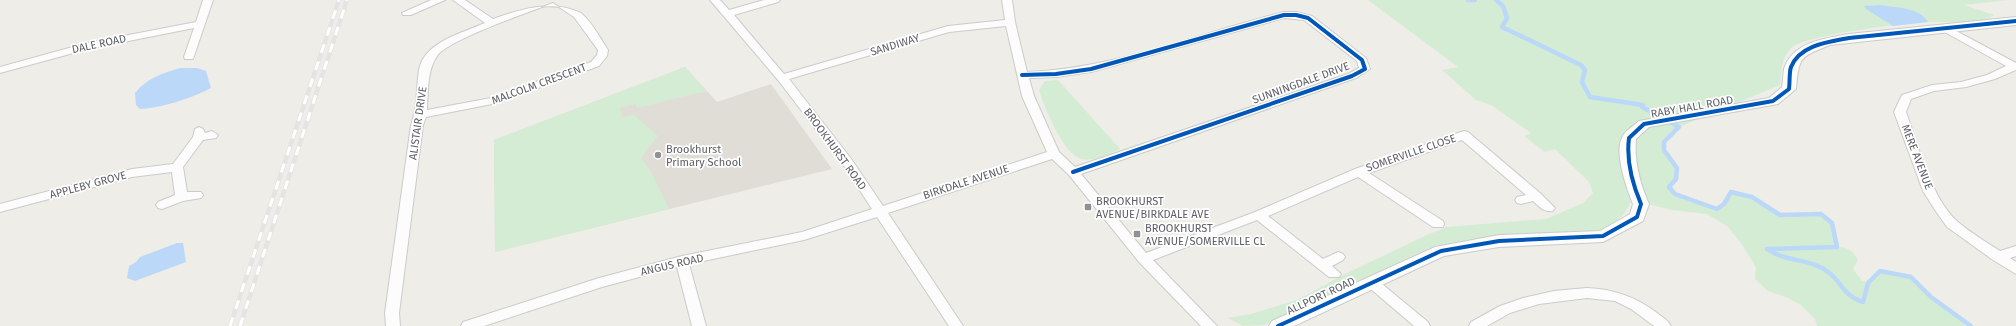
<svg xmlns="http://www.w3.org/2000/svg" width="2016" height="326" font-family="'Fira Sans',sans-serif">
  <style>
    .education { fill: #dfddd6 }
    .green { fill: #d4ecd4 }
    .water { fill: #bcd8f8 }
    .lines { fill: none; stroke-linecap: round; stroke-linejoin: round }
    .stream { stroke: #bcd8f8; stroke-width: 4.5 }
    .minor-casing { stroke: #cbcbca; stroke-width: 2 }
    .tertiary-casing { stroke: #cbcbca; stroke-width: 2 }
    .minor { fill: #fcfcfc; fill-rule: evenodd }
    .tertiary { fill: #fcfcfc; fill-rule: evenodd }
    .rail-casing { stroke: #e5e4e4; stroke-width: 4.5 }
    .rail { stroke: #fff; stroke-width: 3; stroke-dasharray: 9; stroke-linecap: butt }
    .cycleway-casing { stroke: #fff; stroke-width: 6 }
    .cycleway { stroke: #0057b8; stroke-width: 4 }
    .poi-dot { fill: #909194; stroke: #fff; stroke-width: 1.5 }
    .labels { text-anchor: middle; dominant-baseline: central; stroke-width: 3.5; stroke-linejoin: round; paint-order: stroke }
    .street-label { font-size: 11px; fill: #5d6067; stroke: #fff }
    .poi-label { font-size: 11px; fill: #5d6067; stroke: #fff; text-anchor: start }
  </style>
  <rect width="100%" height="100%" fill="#eeede8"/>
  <polygon class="education" points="685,67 717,102 771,84 832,169 495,252 494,140"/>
  <g class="green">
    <path d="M1368 0H2008L1964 5 1994 15C1981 25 1948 22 1931 22 1908 22 1805 35 1791 48 1781 58 1781 72 1780 85L1679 127 1664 142V150L1677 168 1676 179 1669 187 1675 194 1687 197 1717 209 1724 204 1731 192 1752 197 1780 215 1821 214 1832 223 1837 247C1848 247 1853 251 1858 260L1853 269 1862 281 1868 282 1880 271 1911 277 1931 297 1971 326H1817L1815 319 1801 305 1786 297 1768 291 1755 279 1756 267 1741 243 1728 227 1707 214 1672 210 1631 200C1625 217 1617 221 1601 230L1508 237 1434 246 1265 325 1243 326 1228 318 1251 314 1297 300 1343 275 1429 234 1447 227 1546 219 1583 203 1593 193 1589 182 1555 149 1545 152 1524 136 1531 133 1491 105 1476 100 1442 70 1458 67Z"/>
    <polygon points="685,67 707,92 693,94 637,108 636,104 620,108 622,117 634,115 658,136 641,158 650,170 669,209 495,252 494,140"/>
    <path d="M1058 80 1120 149C1108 154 1094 162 1082 159 1063 155 1044 106 1039 90L1045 81Z"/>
  </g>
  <g class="water">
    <path d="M1881 5C1897 8 1919 7 1928 22L1893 26 1866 9 1864 6Z"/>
    <path d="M180 68H197L206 71 211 88C193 98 161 108 140 109L136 105 135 93C147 78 163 73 180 68Z"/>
    <polygon points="177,243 183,243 186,262 135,281 127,278 129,266 136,262 140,257"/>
  </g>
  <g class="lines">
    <g class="stream">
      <polyline points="1468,0 1475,0"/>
      <path d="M1496 0 1503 6 1507 18 1502 27 1581 65 1585 70 1582 82 1590 97 1643 105 1642 107 1679 127 1664 142V150L1677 168 1676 179 1669 187 1675 194 1717 209 1724 204 1731 192 1752 197 1780 215 1821 214 1832 223 1837 247 1767 249C1787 263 1811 258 1828 272 1844 284 1841 294 1863 302L1868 283 1880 271 1911 277 1931 297 1971 326"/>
    </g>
    <defs>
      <g id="minor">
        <polygon points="203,0 213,0 193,59 185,59 184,57 194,28 88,49 0,73 0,67 87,43 196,22"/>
        <polygon points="431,0 445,0 411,15 403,15 402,13"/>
        <path d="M453 0H465L493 19C523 8 553 0 581 13 592 22 600 38 608 50L607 56 599 66 497 103 426 117 423 125 399 313 400 326H386L385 313 411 125C418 107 416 89 419 70 424 42 462 33 485 23ZM553 3 574 17 598 50 597 55 591 62 491 98 427 110C428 92 427 71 437 56 447 40 532 11 553 3Z"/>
        <path d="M710 0H720L729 10 764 0H780L778 2 734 15 784 74 948 26 1005 20 1002 0H1012L1015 22 1027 72C1115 69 1199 33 1284 12H1296L1312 16 1366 58 1370 69 1356 78 1081 174 1146 253 1255 212 1355 169 1464 131 1468 132 1540 193 1555 208 1553 211C1544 213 1539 206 1533 201L1521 204 1517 203 1515 200 1517 197 1526 195 1462 140 1369 173 1443 221 1444 224 1443 227H1433L1358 177 1268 216 1323 259 1338 252 1343 254 1345 257 1343 260 1332 266 1341 274 1339 277H1329L1257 220 1153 260 1217 326H1201L1139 262 1069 175 1052 159 888 213 963 326H949L877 217 804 240 689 264 706 326H692L677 267 602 287 484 326H461L463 322 599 278 682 256 802 232 872 209 844 166 778 80ZM1284 18 1304 20 1357 61 1359 68 1348 74 1075 167 1059 152 1034 96 1029 78 1056 77 1091 72ZM1006 26 1022 96 1047 152 883 206 852 160 789 79 949 32Z"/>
        <path d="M1945 25 2016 63V70L1995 79 1966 87 1934 91 1911 99 1906 112C1917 143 1932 200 1958 222 1971 233 1986 242 2000 251L2016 246V256L2010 258 2016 262V274L1993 260 1947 227 1935 210 1923 191 1894 112 1902 95 1932 85 1961 82 1987 75 2006 66 1941 30 1940 28Z"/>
        <polygon points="199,127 203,129 205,133 212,131 218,135 216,138 203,140 183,167 187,192 201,192 203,195 201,198 183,201 162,209 158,208 156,205 158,202 175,195 172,172 132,177 0,212 0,204 132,169 173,164 193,137 195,129"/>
        <polygon points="1371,277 1376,279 1428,322 1430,326 1414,326 1366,285 1364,282 1366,279"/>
        <path d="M1587 288C1614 289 1636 297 1657 313 1662 317 1668 320 1671 326H1654L1631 309 1615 301 1587 298 1539 304 1510 313 1487 326H1469L1471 322 1500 306 1523 298 1554 291Z"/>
      </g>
      <path id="tertiary" d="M2016 17V25L1830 45C1800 57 1799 56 1796 89L1778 104 1649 127 1636 139C1634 162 1640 183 1649 204L1643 221 1603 242 1499 247 1444 256 1294 326H1269L1272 321 1435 247 1499 235 1600 231 1630 214 1633 204C1627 189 1613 151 1623 136 1626 130 1634 126 1639 121L1769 98 1782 87C1783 82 1783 75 1784 69 1792 42 1826 38 1849 34Z"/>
    </defs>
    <use href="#minor" class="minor-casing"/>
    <use href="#tertiary" class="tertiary-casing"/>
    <use href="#minor" class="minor"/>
    <use href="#tertiary" class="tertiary"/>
    <defs>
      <g id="rail">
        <polyline points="230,326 339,0"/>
        <polyline points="240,326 347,0"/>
      </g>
    </defs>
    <use href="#rail" class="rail-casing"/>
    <use href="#rail" class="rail"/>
    <defs>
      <g id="cycleway">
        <polyline points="1022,75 1056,74 1091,69 1284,15 1296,15 1308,18 1362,60 1365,69 1352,76 1073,172"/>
        <path d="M1278 326 1441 251 1499 241 1603 236 1637 217 1641 204C1632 183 1626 161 1629 138L1644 124 1773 101 1789 89C1790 82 1789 73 1791 67 1800 45 1828 42 1849 38L2016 21"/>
      </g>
    </defs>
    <use href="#cycleway" class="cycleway-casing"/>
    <use href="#cycleway" class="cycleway"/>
  </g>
  <g class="poi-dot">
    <circle cx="658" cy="155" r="4"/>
    <rect x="1084" y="203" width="8" height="8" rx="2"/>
    <rect x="1133" y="230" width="8" height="8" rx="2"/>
  </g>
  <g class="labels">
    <g class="street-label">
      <text transform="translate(99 44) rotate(-12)">DALE ROAD</text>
      <text transform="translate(895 45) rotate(-17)">SANDIWAY</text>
      <text transform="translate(1301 83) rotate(-20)">SUNNINGDALE DRIVE</text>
      <text transform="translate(539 84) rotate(-20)">MALCOLM CRESCENT</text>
      <text transform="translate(1692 107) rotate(-10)">RABY HALL ROAD</text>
      <text transform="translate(418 123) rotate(-82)">ALISTAIR DRIVE</text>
      <text transform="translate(835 149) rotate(54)">BROOKHURST ROAD</text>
      <text transform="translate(1411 153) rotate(-19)">SOMERVILLE CLOSE</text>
      <text transform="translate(1917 157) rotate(69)">MERE AVENUE</text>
      <text transform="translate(966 182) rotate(-18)">BIRKDALE AVENUE</text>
      <text transform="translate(88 185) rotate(-15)">APPLEBY GROVE</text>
      <text transform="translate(672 265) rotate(-13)">ANGUS ROAD</text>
      <text transform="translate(1321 296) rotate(-25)">ALLPORT ROAD</text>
    </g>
    <g class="poi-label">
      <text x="666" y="149">Brookhurst<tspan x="666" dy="13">Primary School</tspan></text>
      <text x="1096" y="201">BROOKHURST<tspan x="1096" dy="13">AVENUE/BIRKDALE AVE</tspan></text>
      <text x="1145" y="228">BROOKHURST<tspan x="1145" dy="13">AVENUE/SOMERVILLE CL</tspan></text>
    </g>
  </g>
</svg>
